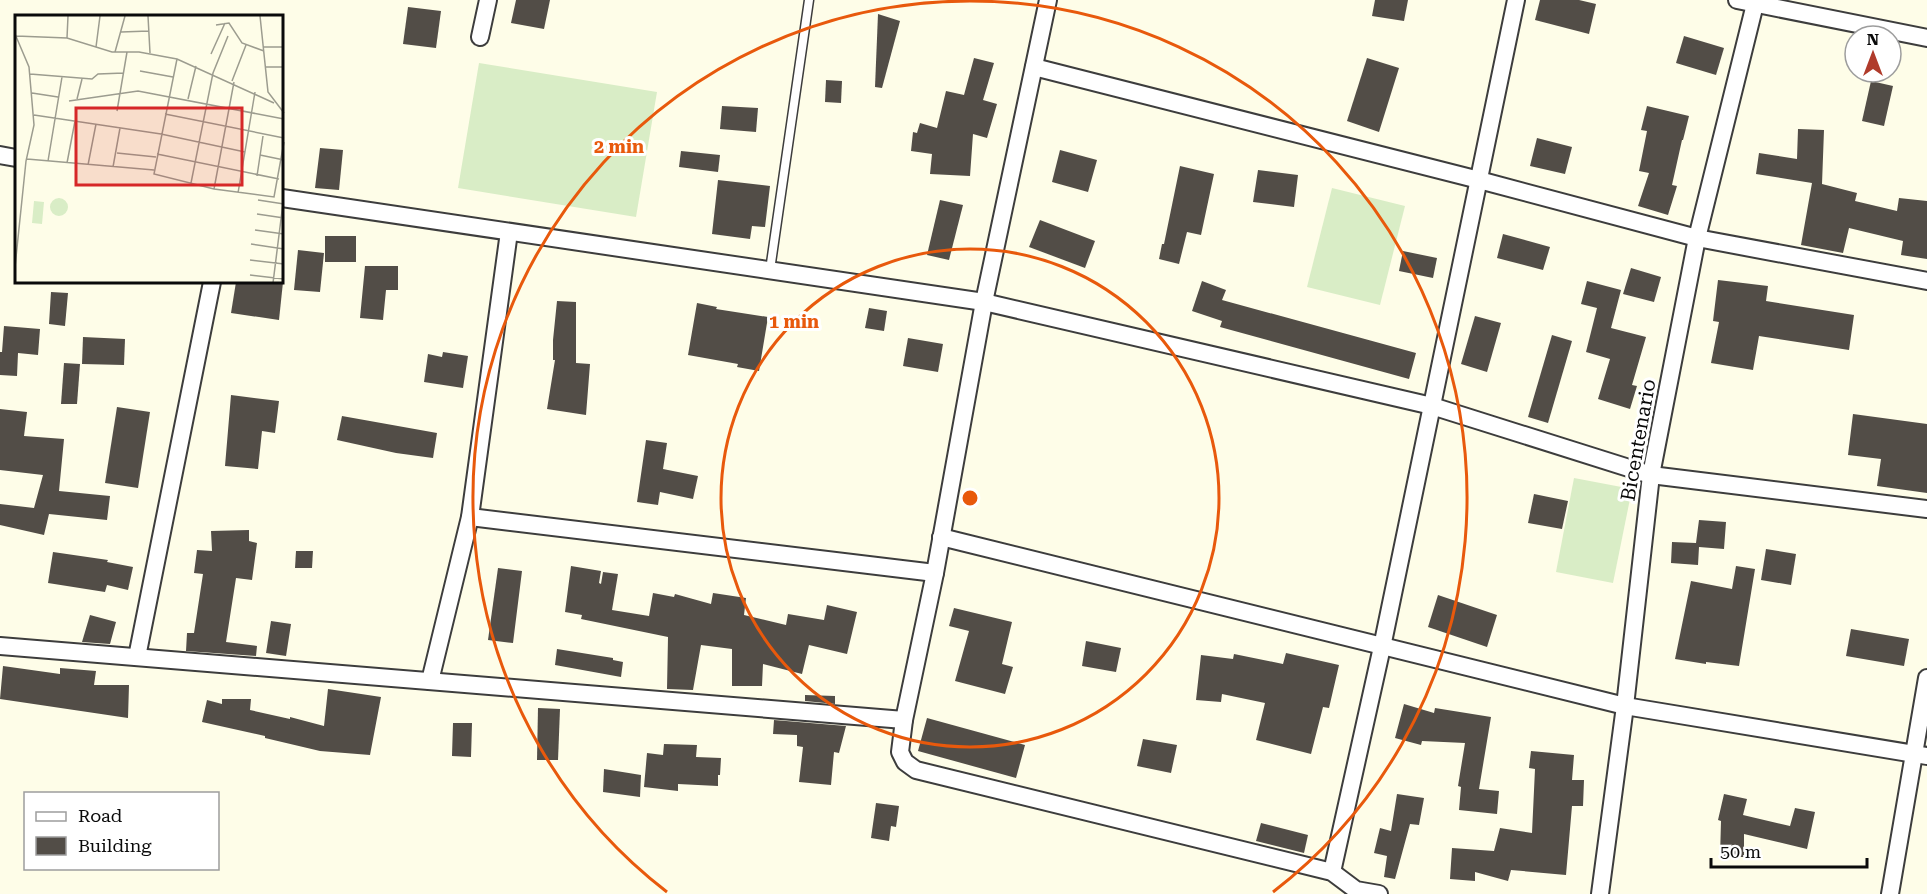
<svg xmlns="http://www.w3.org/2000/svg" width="1927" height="894" font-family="'Roboto Serif',serif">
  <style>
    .pitch { fill: #d9edc6 }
    .building { fill: #524d47 }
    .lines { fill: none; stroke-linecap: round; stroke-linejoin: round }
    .lane-casing { stroke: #3d3d3d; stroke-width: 11 }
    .street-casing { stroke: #3d3d3d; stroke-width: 20 }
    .lane { stroke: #fff; stroke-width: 8 }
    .street { stroke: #fff; stroke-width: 16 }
    .ring { fill: none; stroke: #e8590c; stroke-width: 3 }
    .labels { text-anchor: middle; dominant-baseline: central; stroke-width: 6; stroke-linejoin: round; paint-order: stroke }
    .street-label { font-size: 20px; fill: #0a0a0a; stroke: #fff }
    .inset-road { fill: none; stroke: #9c9c8f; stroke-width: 1.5 }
    .view { fill: #d62828; fill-opacity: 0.15; stroke: #d62828; stroke-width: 3 }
    .inset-edge { fill: none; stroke: #0a0a0a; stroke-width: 3 }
    .centre { fill: #e8590c; stroke: #fff; stroke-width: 3 }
    .ring-label { font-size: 18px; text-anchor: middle; font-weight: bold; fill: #e8590c; stroke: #fff; stroke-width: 6; stroke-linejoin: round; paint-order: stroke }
  </style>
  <rect width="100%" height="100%" fill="#fefde8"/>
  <g class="pitch">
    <polygon points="479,63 657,92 636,217 458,188"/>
    <polygon points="1332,188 1405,206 1380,305 1307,287"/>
    <polygon points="1574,478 1632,489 1613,583 1556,572"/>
  </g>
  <g class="building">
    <polygon points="516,0 550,0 544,29 511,23"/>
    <polygon points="1375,0 1408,0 1404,21 1372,16"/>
    <polygon points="1540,0 1579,0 1596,4 1589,34 1535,20"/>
    <polygon points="408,7 441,11 436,48 403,44"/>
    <polygon points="878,14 900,21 882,88 875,87"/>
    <polygon points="1684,36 1724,48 1716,75 1676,63"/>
    <polygon points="974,58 994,63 983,100 997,104 987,138 973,134 970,176 930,174 932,154 911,151 913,132 917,133 920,123 937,128 946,91 964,95"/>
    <polygon points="1367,58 1399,68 1379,132 1347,121"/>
    <polygon points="826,80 842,81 841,103 825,102"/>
    <polygon points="1871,81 1893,86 1884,126 1862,121"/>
    <polygon points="722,106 758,108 756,132 720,129"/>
    <polygon points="1647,106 1689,116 1683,140 1682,140 1672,185 1677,186 1668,215 1638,206 1649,173 1639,171 1647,131 1641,130"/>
    <polygon points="1798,129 1824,130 1822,184 1857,193 1855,201 1897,211 1899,198 1927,201 1927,259 1901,255 1903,241 1849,228 1843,253 1801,245 1812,183 1756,174 1759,153 1797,159"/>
    <polygon points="1537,138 1572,147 1565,174 1530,166"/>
    <polygon points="320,148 343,150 339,190 315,188"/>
    <polygon points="1060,150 1097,160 1088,192 1052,182"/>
    <polygon points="681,151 720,155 718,172 679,167"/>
    <polygon points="1180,166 1214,174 1201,235 1187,232 1179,264 1159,259 1162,244 1164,244"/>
    <polygon points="1258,170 1298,175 1294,207 1253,202"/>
    <polygon points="718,180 770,186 765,227 752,226 750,239 712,234"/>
    <polygon points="940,200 963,205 949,260 927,255"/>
    <polygon points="1040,220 1095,241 1085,268 1029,247"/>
    <polygon points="1503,234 1550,247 1543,270 1497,258"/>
    <rect x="325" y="236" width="31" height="26"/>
    <polygon points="298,250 324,253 320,292 294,290"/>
    <polygon points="1403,251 1437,258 1433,278 1399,271"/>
    <polygon points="365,266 398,266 398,290 386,290 383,320 360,318"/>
    <polygon points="1631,268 1661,277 1654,302 1623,294"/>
    <polygon points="1718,280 1768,286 1766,301 1854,315 1849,350 1759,336 1753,370 1711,363 1719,322 1713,321"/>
    <polygon points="1202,281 1226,290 1222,300 1416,353 1409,379 1220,327 1222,321 1192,311"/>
    <polygon points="1587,281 1621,290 1611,328 1646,337 1632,385 1637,386 1630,409 1598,399 1610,359 1586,352 1597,308 1581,304"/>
    <polygon points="236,282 283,282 279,320 231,313"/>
    <polygon points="51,292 68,293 65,326 49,324"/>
    <polygon points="557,301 576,302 576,363 590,364 586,415 547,409 555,360 553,360 553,340"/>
    <polygon points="697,303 717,307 716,309 768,317 759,371 737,367 738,364 688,355"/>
    <polygon points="869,308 887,311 884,331 865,328"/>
    <polygon points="1475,316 1501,323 1487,372 1461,364"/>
    <polygon points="4,326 40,329 38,355 18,353 17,376 0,375 0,352 2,352"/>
    <polygon points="1552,335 1572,341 1548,423 1528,417"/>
    <polygon points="83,337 125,339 124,365 82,364"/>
    <polygon points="908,338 943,344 938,372 903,366"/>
    <polygon points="443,352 468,356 463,388 424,382 428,354 442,357"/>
    <polygon points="64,363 80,364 77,404 61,404"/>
    <polygon points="231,395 279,401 275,433 262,431 258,469 225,466"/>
    <polygon points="117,407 150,412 138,488 105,483"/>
    <polygon points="0,409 27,412 24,436 64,439 59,491 110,496 107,520 49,514 44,535 0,525 0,504 34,508 43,475 0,470"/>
    <polygon points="1853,414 1927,424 1927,493 1877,486 1881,459 1848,455"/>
    <polygon points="342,416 437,433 433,458 396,453 337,440"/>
    <polygon points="646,440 667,443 663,469 698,476 693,499 660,492 658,505 637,502"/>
    <polygon points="1534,494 1568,501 1562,529 1528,523"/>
    <polygon points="1699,520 1726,522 1724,549 1699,547 1698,565 1671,563 1672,542 1696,543"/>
    <polygon points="249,530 249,541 257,543 252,580 236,578 226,642 257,646 256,656 186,651 187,633 194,633 203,574 194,573 197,550 212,551 211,531"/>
    <polygon points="1766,549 1796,554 1791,585 1761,580"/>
    <polygon points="296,551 313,551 312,568 295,568"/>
    <polygon points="53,552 108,560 107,562 133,567 128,590 107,585 105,592 48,583"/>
    <polygon points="571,566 601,571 599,583 601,584 603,572 618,574 612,610 649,616 653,593 674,597 675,594 711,604 713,593 746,598 744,615 786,625 788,614 824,620 827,605 857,612 847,654 809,645 802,674 763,664 762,686 732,686 732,649 701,645 693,690 667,689 668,637 581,619 582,615 565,612"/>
    <polygon points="1736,566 1755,569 1739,666 1706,662 1706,664 1675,659 1691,581 1732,589"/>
    <polygon points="498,568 522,571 513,643 488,640"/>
    <polygon points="1438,595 1497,615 1487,647 1428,627"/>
    <polygon points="954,608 1012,622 1002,664 1013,667 1005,694 955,681 969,631 949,626"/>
    <polygon points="90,615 116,622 110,644 82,642"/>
    <polygon points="271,621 291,624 286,656 266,653"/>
    <polygon points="1851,629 1909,639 1904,666 1846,656"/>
    <polygon points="1086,641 1121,648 1116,672 1082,666"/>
    <polygon points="557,649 613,658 613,660 623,662 621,677 555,665"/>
    <polygon points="1286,653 1339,665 1329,708 1323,707 1311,754 1256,740 1265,703 1222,694 1221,702 1196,700 1201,655 1233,659 1234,654 1283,664"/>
    <polygon points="3,666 60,674 60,668 96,671 94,685 129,685 128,718 0,699"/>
    <polygon points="328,689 381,697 370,755 320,751 265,738 265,736 202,722 207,700 222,704 222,699 251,699 250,710 290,719 290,717 324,726"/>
    <polygon points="805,695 835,696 835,704 805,701"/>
    <polygon points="1404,704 1434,713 1435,708 1491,717 1479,789 1499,791 1497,814 1459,810 1461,787 1458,786 1465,743 1422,741 1421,745 1395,738"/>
    <polygon points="538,708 560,709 558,760 537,760"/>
    <polygon points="927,718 1025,745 1016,778 918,751"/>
    <polygon points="774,720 846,726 839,753 834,752 831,785 799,782 803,747 797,746 797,735 773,734"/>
    <polygon points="453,723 472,723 471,757 452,756"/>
    <polygon points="1143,739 1177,745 1171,773 1137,766"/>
    <polygon points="664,744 697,745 696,757 721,758 720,775 718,775 718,786 678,784 678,791 644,787 647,753 663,755"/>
    <polygon points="1531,751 1574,755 1572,780 1584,780 1583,806 1572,806 1566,875 1511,870 1508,881 1475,872 1475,881 1450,879 1452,848 1494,851 1500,828 1532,833 1535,769 1529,768"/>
    <polygon points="604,769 641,775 640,797 603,792"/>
    <polygon points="1397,794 1424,798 1419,825 1410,824 1395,879 1384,877 1387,856 1374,853 1380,828 1391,831"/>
    <polygon points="1724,794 1747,799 1743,815 1790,826 1795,808 1815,812 1807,849 1744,834 1744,857 1720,857 1721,821 1718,820"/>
    <polygon points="876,803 899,806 896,827 891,826 889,841 871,838"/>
    <polygon points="1261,823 1308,835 1304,853 1256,841"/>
  </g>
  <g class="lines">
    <defs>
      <polyline id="lane" points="770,270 809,0"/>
      <g id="street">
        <polyline points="1048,0 984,302 935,573 904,720 900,752 905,762 916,770 1332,872 1356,890 1379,894"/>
        <polyline points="1737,0 1927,38"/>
        <polyline points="480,37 488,0"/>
        <polyline points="1034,67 1479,180 1697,238 1927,281"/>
        <polyline points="0,155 16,158"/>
        <polyline points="282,198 984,302 1432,406 1651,475 1927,509"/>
        <polyline points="470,517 935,573"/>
        <polyline points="941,537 1625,706 1927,756"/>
        <polyline points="0,646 904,720"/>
        <polyline points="137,657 212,282"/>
        <polyline points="430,681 470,517 509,232"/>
        <polyline points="1332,872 1382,647 1516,0"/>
        <polyline points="1600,894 1625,706 1651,475 1697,238 1756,0"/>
        <polyline points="1890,894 1927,678"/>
      </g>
    </defs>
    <use href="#lane" class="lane-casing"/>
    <use href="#street" class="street-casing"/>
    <use href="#lane" class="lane"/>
    <use href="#street" class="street"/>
  </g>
  <g class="ring">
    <circle cx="970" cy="498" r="249"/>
    <path d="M667 892A497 497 0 1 1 1273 892"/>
  </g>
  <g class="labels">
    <g class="street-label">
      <text transform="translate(1638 440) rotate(-80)">Bicentenario</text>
    </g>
  </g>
  <g transform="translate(15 15)">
    <rect width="268" height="268" fill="#fefde8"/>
    <path d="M35 192a9 9 0 1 1 18 0a9 9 0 1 1-18 0ZM19 186 29 187 27 209 17 208Z" fill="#d9edc6"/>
    <path class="inset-road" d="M133 1 135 38M245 1 253 77 269 98M201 10 214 8 227 28 249 36M106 17 134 16M0 19 14 52 19 110 11 146 0 252M1 21 52 23 97 37H124L162 44 259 88M52 23 53 1M81 32 85 1M248 32H269M100 37 110 1M196 39 210 8M162 44 139 159 199 174 259 182 269 127M250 52H269M125 56 158 62M15 59 77 64 83 59 109 58M217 66 231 30M17 78 43 82M62 84 67 64M173 84 181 51M54 86 123 76 269 104M102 96 112 37M150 99 269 123M19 100 146 119 230 137M102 138 141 142M142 139 264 164M245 140 269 145M12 144 139 155M33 146 47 62M52 148 60 106M73 150 81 109M98 152 105 113M242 161 248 121M176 168 198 58 213 21M199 174 219 67M223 178 240 77M243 185 269 189M242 199 269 203M240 215 269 219M236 229 269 234M235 245 269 249M235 260 269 264M258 268 268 188"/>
    <path class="view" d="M61 93H227V170H61Z"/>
    <rect width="268" height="268" class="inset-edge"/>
  </g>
  <circle cx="970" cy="498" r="9" class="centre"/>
  <g class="ring-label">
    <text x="619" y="153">2 min</text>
    <text x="794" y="328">1 min</text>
  </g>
  <rect x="24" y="792" width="195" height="78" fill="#ffffff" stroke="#9d9d9d" stroke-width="1.5"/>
  <rect x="36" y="812" width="30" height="9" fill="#ffffff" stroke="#9d9d9d" stroke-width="1.5"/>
  <text x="78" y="822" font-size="18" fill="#0a0a0a">Road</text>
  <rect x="36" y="837" width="30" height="18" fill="#524d47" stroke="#9d9d9d" stroke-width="1.5"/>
  <text x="78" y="852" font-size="18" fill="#0a0a0a">Building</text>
  <g transform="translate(1873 54)"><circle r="28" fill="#ffffff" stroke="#9d9d9d" stroke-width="1.5"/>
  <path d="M0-4.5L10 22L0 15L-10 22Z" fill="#b03b2b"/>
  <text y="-9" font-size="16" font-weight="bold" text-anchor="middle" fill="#0a0a0a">N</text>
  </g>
  <path d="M1711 858v9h156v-9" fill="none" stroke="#0a0a0a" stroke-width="3"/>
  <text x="1720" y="858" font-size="18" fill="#0a0a0a" stroke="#ffffff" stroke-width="4.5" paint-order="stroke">50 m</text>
</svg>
